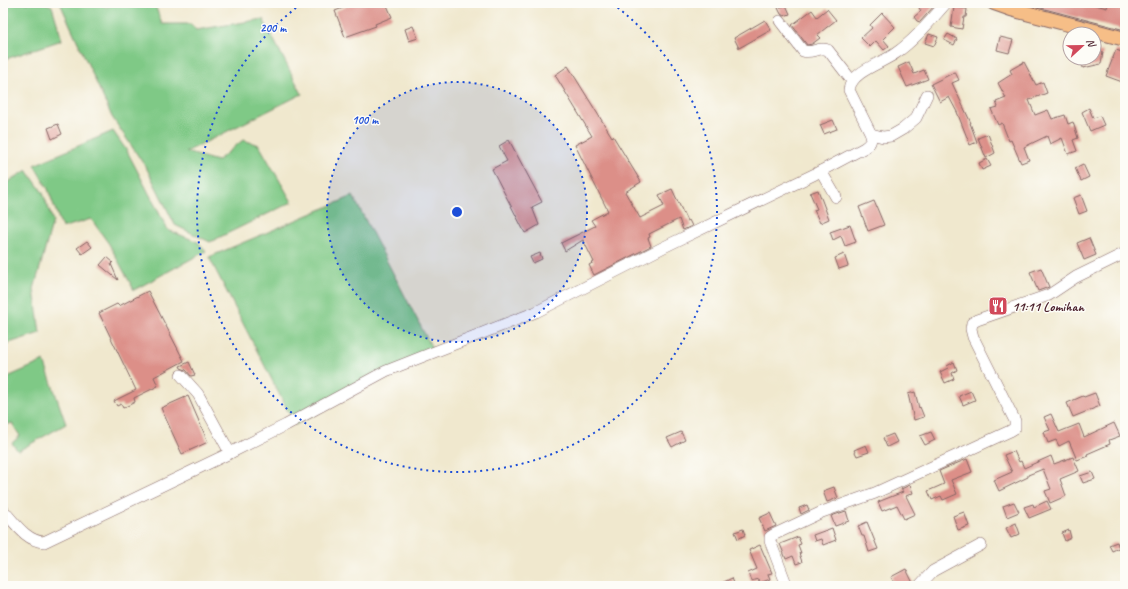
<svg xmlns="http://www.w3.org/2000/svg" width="1128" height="589" font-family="Caveat,sans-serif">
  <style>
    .green { fill: #7fc986; stroke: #647458 }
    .building { fill: #dc8f88 }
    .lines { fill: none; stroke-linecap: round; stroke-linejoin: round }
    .minor-casing { stroke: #846564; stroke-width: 12 }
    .major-casing { stroke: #846564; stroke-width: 16 }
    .minor { stroke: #fff; stroke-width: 11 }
    .major { stroke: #f6be87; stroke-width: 14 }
    .ring { fill: none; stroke: #1d4ed8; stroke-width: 2; stroke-dasharray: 2 4 }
    .labels { text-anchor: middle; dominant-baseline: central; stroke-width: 3; stroke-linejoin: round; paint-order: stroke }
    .poi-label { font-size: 14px; font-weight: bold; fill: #4a1f2b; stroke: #fdfcf7; text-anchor: start }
    .centre { fill: #1d4ed8; stroke: #fdfcf7; stroke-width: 2 }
    .ring-label { font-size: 12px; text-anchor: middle; font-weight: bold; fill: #1d4ed8; stroke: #fdfcf7; stroke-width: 3; stroke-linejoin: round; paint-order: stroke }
  </style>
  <rect width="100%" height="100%" fill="#fdfcf7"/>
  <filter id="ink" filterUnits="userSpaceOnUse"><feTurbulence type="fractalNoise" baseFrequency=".025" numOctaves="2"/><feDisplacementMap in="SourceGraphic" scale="8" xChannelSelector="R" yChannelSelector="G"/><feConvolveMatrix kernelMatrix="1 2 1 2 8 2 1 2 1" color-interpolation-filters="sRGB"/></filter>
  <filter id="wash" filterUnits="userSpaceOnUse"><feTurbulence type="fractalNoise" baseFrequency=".012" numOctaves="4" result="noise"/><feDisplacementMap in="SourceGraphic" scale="16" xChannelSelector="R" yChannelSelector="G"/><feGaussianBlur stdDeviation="0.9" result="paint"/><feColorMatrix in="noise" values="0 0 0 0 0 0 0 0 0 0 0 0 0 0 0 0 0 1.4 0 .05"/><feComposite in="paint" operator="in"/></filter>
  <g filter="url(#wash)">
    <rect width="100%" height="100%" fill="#f0e8ce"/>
    <g class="green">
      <polygon points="3,3 45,3 52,6 62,40 3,60"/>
      <polygon points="60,3 92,3 108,7 114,3 141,3 155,5 162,24 191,24 196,30 263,19 302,94 186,152 217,161 243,140 259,145 292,202 210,242 175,225 147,169 112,117"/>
      <polygon points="113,131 127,151 168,230 198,242 206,251 134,290 109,244 91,219 62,228 48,189 34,165"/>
      <polygon points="27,170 43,193 53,221 34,289 40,333 3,345 3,185"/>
      <polygon points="353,196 433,350 295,425 209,257"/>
      <polygon points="44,361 66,424 18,451 12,443 20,436 12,423 3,426 3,379"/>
    </g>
    <g id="blocks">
      <g class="building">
        <polygon points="356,3 386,3 392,17 375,24 376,26 345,37 335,11"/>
        <polygon points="925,3 933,3 935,5 920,22 917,21 914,17 921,11 919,8"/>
        <polygon points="1022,3 1088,3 1107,8 1108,3 1125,3 1125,30"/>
        <polygon points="786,5 790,14 784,16 781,14 778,8"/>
        <polygon points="954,7 967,9 966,17 964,17 962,29 951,27"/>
        <polygon points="827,9 836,20 817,35 820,38 812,44 807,45 792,25 812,10 817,17"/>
        <polygon points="882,13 895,27 883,39 889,46 884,50 876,41 870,47 861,38 872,28 870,25"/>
        <polygon points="765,20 771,30 739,48 734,38"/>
        <polygon points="413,26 418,38 409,41 405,29"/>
        <polygon points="929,34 938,37 934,46 925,43"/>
        <polygon points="948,34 957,39 954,45 944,40"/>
        <polygon points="1000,37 1013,40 1009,53 997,50"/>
        <polygon points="1116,50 1125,53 1125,83 1106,76"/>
        <polygon points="1095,51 1103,52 1101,64 1083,68 1081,58 1094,58"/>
        <polygon points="909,62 914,74 924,70 928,79 907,87 898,67"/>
        <polygon points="1024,62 1036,85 1043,82 1047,93 1029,100 1035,115 1048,110 1052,119 1065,115 1068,124 1073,122 1078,138 1073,140 1077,151 1068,154 1062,138 1050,144 1047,136 1024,147 1029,160 1021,163 1011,140 1009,141 1002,123 998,125 991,109 998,107 996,102 1006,98 998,83 1012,74 1010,70"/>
        <polygon points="568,66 612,137 613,136 641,182 625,192 640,218 664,206 659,195 672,189 687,221 689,220 692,226 683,230 679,219 649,234 650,237 648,238 651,246 594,275 589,265 594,262 583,240 565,251 561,243 595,226 591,220 608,211 575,145 592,136 555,75"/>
        <polygon points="955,72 959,80 952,83 971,123 970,123 977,142 970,145 957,112 949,97 940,102 931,84"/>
        <polygon points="1089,108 1093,118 1100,116 1104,125 1090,131 1082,112"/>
        <polygon points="833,120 837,129 824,134 820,125"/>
        <polygon points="58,124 62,134 52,139 48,128"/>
        <polygon points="988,134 995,153 986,158 978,138"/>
        <polygon points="509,140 542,202 532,207 539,225 525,233 492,169 507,161 499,146"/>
        <polygon points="987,159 991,166 982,170 979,163"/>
        <polygon points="1083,164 1089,177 1081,181 1075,168"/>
        <polygon points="818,190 829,219 820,223 814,210 817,209 810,193"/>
        <polygon points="1081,195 1087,211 1079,214 1073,198"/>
        <polygon points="874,201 884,225 868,231 859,207"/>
        <polygon points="850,225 856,242 845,246 841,236 833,240 830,232"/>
        <polygon points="1089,238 1096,255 1084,260 1077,243"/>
        <polygon points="87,241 92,247 82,254 77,248"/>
        <polygon points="540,253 542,259 533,263 530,257"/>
        <polygon points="844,254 848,266 839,269 835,258"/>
        <polygon points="107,257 113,262 111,264 118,280 100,265"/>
        <polygon points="1041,268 1049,287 1038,291 1030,272"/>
        <polygon points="148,291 184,361 154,377 158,386 134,398 135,402 123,408 121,404 117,406 114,401 136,390 99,313 117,304 119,306"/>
        <polygon points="189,362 195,375 191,376 186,370 181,368 180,366"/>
        <polygon points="954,362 957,370 952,373 954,379 945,383 940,372 948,368 947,366"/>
        <polygon points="971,391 975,400 963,405 959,396"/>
        <polygon points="915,392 919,408 920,407 924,417 914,420 908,394"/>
        <polygon points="1095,393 1100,406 1073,417 1067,403 1083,396 1084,397"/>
        <polygon points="188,396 208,442 182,454 161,408"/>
        <polygon points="1051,414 1059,432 1079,424 1084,437 1114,423 1120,436 1109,440 1110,444 1087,454 1088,456 1077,460 1069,441 1059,446 1056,440 1048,443 1044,432 1050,430 1044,417"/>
        <polygon points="681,432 685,440 672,447 667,438"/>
        <polygon points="931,432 935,440 925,445 920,436"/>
        <polygon points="893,434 897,442 887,447 883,438"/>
        <polygon points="866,445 869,452 857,456 854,450"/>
        <polygon points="1014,451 1019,462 1021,461 1024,468 1051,456 1054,464 1073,457 1079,471 1060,479 1066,496 1050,503 1045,491 1051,489 1043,469 1028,475 1028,477 999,491 994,480 1012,472 1004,455"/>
        <polygon points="967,459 972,472 951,480 957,494 943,500 941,496 932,500 928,491 944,484 939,471"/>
        <polygon points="1092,472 1095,479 1083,483 1080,476"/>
        <polygon points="910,485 913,493 906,496 915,514 904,519 897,505 882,511 878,502 903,492 901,489"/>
        <polygon points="834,487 838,498 827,502 823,491"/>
        <polygon points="1047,501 1051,509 1029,518 1024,507 1033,504 1034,507"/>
        <polygon points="1014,502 1019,512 1007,517 1003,506"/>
        <polygon points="807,505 809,510 801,514 799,508"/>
        <polygon points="846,511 849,521 835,526 831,516"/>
        <polygon points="964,512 969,526 958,530 953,516"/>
        <polygon points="770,513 776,526 765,531 759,518"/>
        <polygon points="867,522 878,549 869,552 864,536 862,536 858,526"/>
        <polygon points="1016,523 1020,534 1011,538 1006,528"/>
        <polygon points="832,528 836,540 823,545 821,539 815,541 813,535"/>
        <polygon points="743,529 745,535 738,539 735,532"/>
        <polygon points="1069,530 1071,538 1065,541 1062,533"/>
        <polygon points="798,537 801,544 798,545 801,553 799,553 802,562 796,564 793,556 786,559 780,544"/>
        <polygon points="1117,542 1119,548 1112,551 1109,545"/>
        <polygon points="760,545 772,573 768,574 770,579 760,583 758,579 751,581 748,573 757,569 749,550"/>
        <polygon points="906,569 913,583 906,586 896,586 891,577"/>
        <polygon points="732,578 735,586 716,586"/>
      </g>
    </g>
  </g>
  <g filter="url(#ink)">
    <use href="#blocks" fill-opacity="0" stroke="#846564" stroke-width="1"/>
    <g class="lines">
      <defs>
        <g id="minor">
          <path d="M780 21 803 51C812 54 820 46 828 50L852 81"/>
          <polyline points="871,134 883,137 891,136 903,129 916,118 927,95"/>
          <polyline points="821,171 836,197"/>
          <polyline points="181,375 198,394 230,453"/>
          <path d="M3 510C15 523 26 541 44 542L230 453 286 425 386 371 536 312 664 247 815 174 864 148C870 144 872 141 871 134L849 90C851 71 883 63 896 53 915 40 931 20 946 3"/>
          <polyline points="787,586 770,541 770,537 773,535 822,512 875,493 1010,431 1015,428 1015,421 973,337 971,329 972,323 977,320 1049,295 1076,277 1125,253"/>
          <polyline points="919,586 933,571 981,545"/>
        </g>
        <polyline id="major" points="994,3 1011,9 1125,39"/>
      </defs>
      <use href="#minor" class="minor-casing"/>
      <use href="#major" class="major-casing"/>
      <use href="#minor" class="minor"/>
      <use href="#major" class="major"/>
    </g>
  </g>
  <circle cx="457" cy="212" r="130" fill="#1d4ed8" fill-opacity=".12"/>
  <g class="ring">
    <circle cx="457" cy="212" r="130"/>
    <path d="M613 4A260 260 0 1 1 301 4"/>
  </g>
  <defs>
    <symbol id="restaurant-square" viewBox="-11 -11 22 22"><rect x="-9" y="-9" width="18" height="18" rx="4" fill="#d1495b" stroke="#fdfcf7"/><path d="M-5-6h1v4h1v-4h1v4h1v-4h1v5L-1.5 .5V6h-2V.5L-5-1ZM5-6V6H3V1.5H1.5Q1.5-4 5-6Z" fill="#fff"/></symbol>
  </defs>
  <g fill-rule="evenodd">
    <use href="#restaurant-square" x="987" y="295" width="22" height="22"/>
  </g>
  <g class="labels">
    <g class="poi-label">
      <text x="1012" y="306">11:11 Lomihan</text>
    </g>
  </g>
  <circle cx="457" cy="212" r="6" class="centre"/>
  <g class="ring-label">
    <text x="273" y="32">200 m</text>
    <text x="365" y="124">100 m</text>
  </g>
  <rect width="1128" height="589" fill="none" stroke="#fdfcf7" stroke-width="16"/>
  <g transform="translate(1082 46) rotate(68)"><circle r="19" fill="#fdfcf7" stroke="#b5a4a5"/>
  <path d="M0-3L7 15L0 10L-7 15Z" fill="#d1495b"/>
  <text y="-6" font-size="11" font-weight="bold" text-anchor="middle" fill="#4a1f2b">N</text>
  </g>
</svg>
